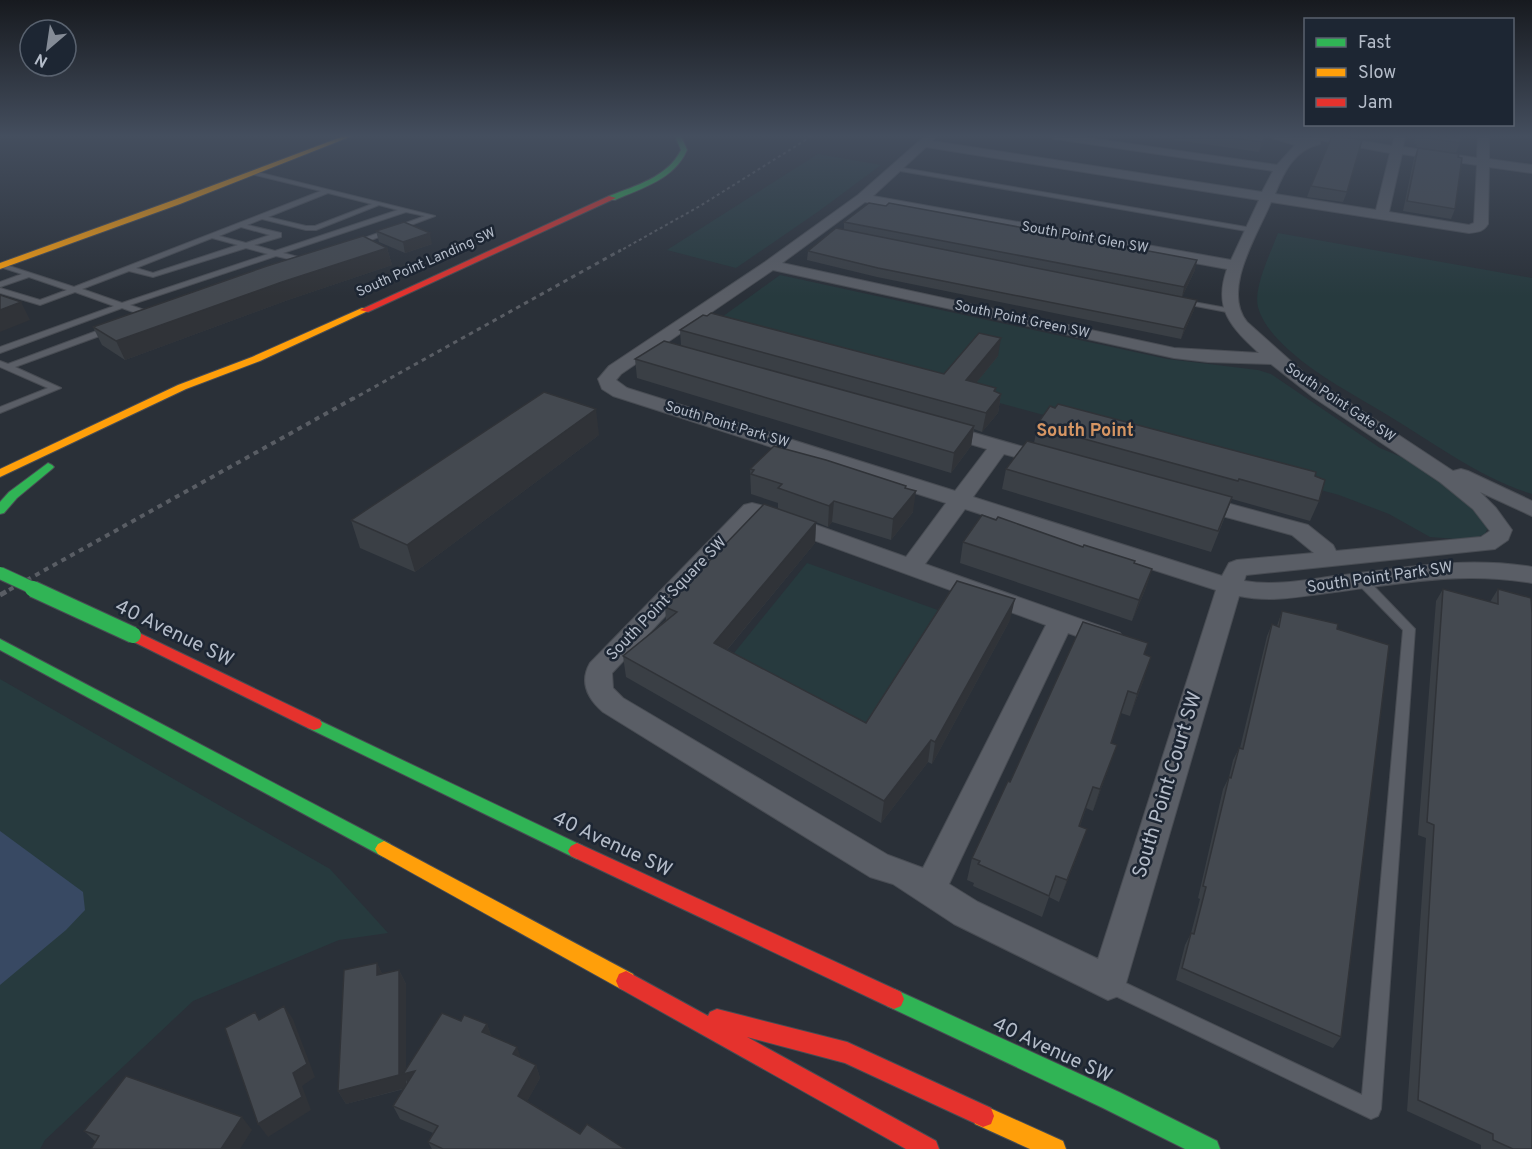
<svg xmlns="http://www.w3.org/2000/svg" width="1532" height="1149" font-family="Overpass,sans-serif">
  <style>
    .green { fill: #273a3e }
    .water { fill: #384963 }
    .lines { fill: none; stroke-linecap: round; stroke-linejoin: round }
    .lane-casing { stroke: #484c53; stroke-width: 2 }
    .street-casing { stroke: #484c53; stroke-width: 2 }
    .fast-casing { stroke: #484c53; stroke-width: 2 }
    .slow-casing { stroke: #484c53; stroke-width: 2 }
    .jam-casing { stroke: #484c53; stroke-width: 2 }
    .lane { fill: #5a5e66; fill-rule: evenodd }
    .street { fill: #5a5e66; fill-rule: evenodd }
    .fast { fill: #30b455; fill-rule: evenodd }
    .slow { fill: #ff9f0a; fill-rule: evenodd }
    .jam { fill: #e5322d; fill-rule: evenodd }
    .rail-far3 { stroke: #595d64; stroke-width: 2; stroke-dasharray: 3 3; stroke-linecap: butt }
    .rail-far2 { stroke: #595d64; stroke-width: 3; stroke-dasharray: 4.5 4.5; stroke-linecap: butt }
    .rail-far1 { stroke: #595d64; stroke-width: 4; stroke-dasharray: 5 5; stroke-linecap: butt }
    .rail { stroke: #595d64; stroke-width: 5; stroke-dasharray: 7 7; stroke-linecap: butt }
    .fast-bridge-far1-casing { stroke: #484c53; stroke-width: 14; stroke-linecap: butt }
    .fast-bridge-casing { stroke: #484c53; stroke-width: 18; stroke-linecap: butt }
    .fast-bridge-far1 { stroke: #30b455; stroke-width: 12 }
    .fast-bridge { stroke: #30b455; stroke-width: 16 }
    .wall { fill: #3a3f45 }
    .shaded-wall { fill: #303338 }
    .building { fill: #444950; stroke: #303338; stroke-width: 1.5 }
    .labels { text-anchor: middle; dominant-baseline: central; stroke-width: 5; stroke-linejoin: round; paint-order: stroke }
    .far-street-label { font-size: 14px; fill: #b4bcc9; stroke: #1d2633 }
    .street-label { font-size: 16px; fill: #b4bcc9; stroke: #1d2633 }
    .neighbourhood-label { font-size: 18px; font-weight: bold; fill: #d59563; stroke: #1d2633 }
    .near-street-label { font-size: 20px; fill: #b4bcc9; stroke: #1d2633 }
  </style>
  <rect width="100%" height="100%" fill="#2a3038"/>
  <g class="green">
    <polygon points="818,154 881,165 819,211 736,268 667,250"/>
    <path d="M1278 233 1532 278V494C1480 478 1434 443 1389 416 1355 395 1319 377 1290 351 1277 339 1263 325 1258 307 1253 288 1271 252 1278 233Z"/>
    <polygon points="780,275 1167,359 1258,370 1271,374 1380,448 1406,459 1456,489 1489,525 1485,534 1470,540 1430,537 1389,514 1339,495 711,325"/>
    <polygon points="807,563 946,613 867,739 726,663"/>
    <polygon points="0,679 330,869 388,933 339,940 193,1001 45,1140 40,1149 0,1149"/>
  </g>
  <polygon class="water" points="0,831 83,892 85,910 66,930 0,985"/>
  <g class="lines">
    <defs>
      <g id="lane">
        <polygon points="897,167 1252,228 1256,230 1252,232 895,170"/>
        <path d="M253 171 435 216 355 246 348 244 425 216 406 212 283 253 306 259V263L276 256 130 305 153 313V317H147L122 308 0 353V347L114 306 75 292 40 305 0 293V288L40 300 67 290 29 277 0 287V282L22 274 0 267V263L74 287 321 191 251 174V172ZM328 193 372 204 315 226H306L268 217ZM379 205 398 210 275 251 254 245 281 237V233L247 225 262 219 306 230H316ZM241 227 270 235 246 243 219 236ZM212 238 238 245 153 273 136 268ZM246 248 268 254 122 303 82 289 129 271 153 277Z"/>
        <polygon points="1177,299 1232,309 1236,311 1232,313 1180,303 1177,303"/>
        <polygon points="110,326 113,327 113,331 15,367 61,388 0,413 0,407 48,388 0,367 0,361 8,364"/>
        <polygon points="1362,577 1366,578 1415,629 1381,1109 1378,1116 1371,1119 1103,990 1100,984 1103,978 1109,975 1115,978 1362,1095 1403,630 1358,584 1356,581"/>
      </g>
      <path id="street" d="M925 136H936L932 141 1262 192 1273 171 1055 139 1049 136H1076L1277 165 1295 145 1272 138 1271 136H1287L1296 138 1334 136 1392 146 1395 136H1405L1403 147 1477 158 1478 136H1489V159L1532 165V173L1489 167 1488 224C1483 232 1478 232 1469 233L1271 202C1258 234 1221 290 1247 322L1303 372 1453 471 1461 469 1468 471 1532 501V516L1480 492 1496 508 1512 530 1508 540 1495 549 1246 575 1244 581C1275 586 1305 580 1335 576 1404 568 1463 556 1532 567V583C1462 571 1404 583 1335 592 1302 596 1272 603 1239 596L1126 983 1121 995 1108 1000 954 924 893 884 870 877 603 712C588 699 579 682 590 663L744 505 752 503 760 505 906 557 946 503 613 396 602 389 598 379 609 366 765 262 858 195ZM1320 140 1390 153 1376 210 1275 194C1284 172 1294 150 1320 144ZM926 147 1259 200 1231 260 873 196ZM1402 154 1477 165 1474 223 1469 225 1389 212ZM865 202 1227 269C1213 309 1231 327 1259 353L1174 348 782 263ZM773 270 1174 358 1208 362 1271 364 1313 397 1440 482 1473 509 1490 531 1481 537 1336 551 1333 545 1308 525 1197 495 1189 497 1186 502 1189 507 1292 535 1314 553 1237 560 1229 563 1222 576 973 497 1004 454 1048 466 1055 464 1058 460 1055 456 947 425H933L930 429 933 433 987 449 955 491 627 388 616 380 621 374ZM965 509 1216 590 1098 959 978 902 949 884 1068 633 1111 648 1120 645 1124 639 1120 633 925 564ZM756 519 1046 625 923 868 888 855 623 698 613 688 612 673Z"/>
      <g id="fast">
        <path d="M675 136H681L687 150C675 179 642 188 615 200H609V196C635 186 668 177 681 150Z"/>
        <polygon points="48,463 52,465 54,467 52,469 17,498 4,513 0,514 0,502 9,492"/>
        <polygon points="0,639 390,844 393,849 390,854 384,857 378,854 0,650"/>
        <polygon points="314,718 583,846 586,851 583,856 577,859 571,856 308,728 306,724 308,720"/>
        <polygon points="894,989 1119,1092 1217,1141 1220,1149 1185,1149 1103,1108 887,1006 884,999 887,992"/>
      </g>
      <g id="slow">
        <polygon points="344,136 352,136 180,204 0,269 0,263 174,200"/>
        <polygon points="362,308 370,310 260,361 186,389 0,477 0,469 178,385 252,357"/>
        <polygon points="384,841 633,974 636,981 633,988 626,991 619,988 378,854 375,849 378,844"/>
        <polygon points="983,1105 1063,1141 1066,1149 1030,1149 975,1124 972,1116 975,1108"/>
      </g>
      <g id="jam">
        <polygon points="609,196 616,198 368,312 360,310"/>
        <polygon points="133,630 320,720 322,724 320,728 314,730 308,728 128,639 126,635 128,631"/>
        <polygon points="577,843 901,992 904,999 901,1006 894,1009 887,1006 571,856 568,851 571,846"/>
        <polygon points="626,971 708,1016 710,1012 717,1009 847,1042 991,1108 994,1116 991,1124 983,1127 845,1063 747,1037 936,1141 939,1149 906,1149 619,988 616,981 619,974"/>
      </g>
    </defs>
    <use href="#lane" class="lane-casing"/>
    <use href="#street" class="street-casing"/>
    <use href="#fast" class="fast-casing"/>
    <use href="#slow" class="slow-casing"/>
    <use href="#jam" class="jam-casing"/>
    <use href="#lane" class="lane"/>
    <use href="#street" class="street"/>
    <use href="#fast" class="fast"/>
    <use href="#slow" class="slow"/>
    <use href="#jam" class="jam"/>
    <polyline class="rail-far3" points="618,252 700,206 812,136"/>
    <polyline class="rail-far2" points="351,400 621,250"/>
    <polyline class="rail-far1" points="9,590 354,398"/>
    <polyline class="rail" points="0,595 11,589"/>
    <defs>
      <polyline id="fast-bridge-far1" points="0,573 37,590"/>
      <polyline id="fast-bridge" points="33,589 133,635"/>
    </defs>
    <use href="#fast-bridge-far1" class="fast-bridge-far1-casing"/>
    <use href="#fast-bridge" class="fast-bridge-casing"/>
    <use href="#fast-bridge-far1" class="fast-bridge-far1"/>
    <use href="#fast-bridge" class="fast-bridge"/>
  </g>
  <g class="wall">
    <polygon points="1148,136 1267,136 1259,152"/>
    <polygon points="1347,136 1364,136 1363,138"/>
    <polygon points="1416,136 1461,136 1460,143 1456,153 1416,147 1417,144 1414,144"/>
    <polygon points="1418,148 1458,157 1455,209 1451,219 1403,211 1414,158"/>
    <polygon points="1311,186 1347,192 1343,202 1307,197"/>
    <polygon points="844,222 1195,270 1182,297 1194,310 1181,339 877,277 807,260 808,251 844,230"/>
    <polygon points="376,231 432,244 405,253 379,242"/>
    <polygon points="387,248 392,265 288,300 125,360 102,345 93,327"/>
    <polygon points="680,330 944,374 998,356 976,383 996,388 996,392 1001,394 998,413 982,432 974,429 971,446 951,473 637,378 635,359 681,345"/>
    <polygon points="1038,423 1315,476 1319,501 1310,521 1232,499 1211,552 1002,489 1006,469 1034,443"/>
    <polygon points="599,435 415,572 360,548 351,520"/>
    <polygon points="750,469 906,488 913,512 891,540 832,522 828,527 816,522 815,543 727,650 866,723 1010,620 932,764 928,762 881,823 626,677 623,656 666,620 665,607 778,509 778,503 751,494"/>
    <polygon points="963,542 1083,547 1152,569 1145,590 1132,621 960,563"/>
    <polygon points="1443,589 1490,602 1498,589 1532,1149 1481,1149 1481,1145 1407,1111 1426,838 1418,835 1436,601"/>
    <polygon points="1282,611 1337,629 1341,1037 1333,1048 1176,980 1185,945 1191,933 1200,899 1198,898 1223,789 1229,777 1233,760 1239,748 1240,748 1267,636 1272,624 1277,626"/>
    <polygon points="1144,654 1144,679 1130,716 1121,713 1111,743 1109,767 1093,811 1086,808 1080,826 1079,851 1059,902 1049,897 1042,917 973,886 974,883 967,880 972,858 1010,782"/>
    <polygon points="377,963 382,974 399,970 406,984 406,1069 461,1021 487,1024 491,1036 521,1058 536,1065 540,1078 527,1101 580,1134 625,1149 432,1149 428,1142 433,1133 400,1119 393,1106 404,1089 346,1104 338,1091"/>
    <polygon points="252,1130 96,1142 84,1131"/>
  </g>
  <g class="shaded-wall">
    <polygon points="1265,136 1267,136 1259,152 1262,142"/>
    <polygon points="430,233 432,244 405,253 403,242"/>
    <polygon points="387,248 392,265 288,300 125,360 116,341 282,282"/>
    <polygon points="1197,260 1195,270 1182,297 1184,287"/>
    <polygon points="1197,300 1194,310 1181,339 1184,329"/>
    <polygon points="21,302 30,320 0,332 0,310"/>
    <polygon points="1001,338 998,356 964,398 966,380"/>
    <polygon points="996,388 994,403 1001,394 998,413 982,432 986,413 994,391"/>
    <polygon points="596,409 599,435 415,572 407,545"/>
    <polygon points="974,426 971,446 951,473 954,453"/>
    <polygon points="906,486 904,506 916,491 913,512 891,540 893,519"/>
    <polygon points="834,501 832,522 828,527 829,506"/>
    <polygon points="816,522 815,543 715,664 714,643"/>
    <polygon points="1152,569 1145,590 1132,621 1139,600"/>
    <polygon points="1015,599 1010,620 932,764 935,742"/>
    <polygon points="1151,657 1144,679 1130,716 1137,694"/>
    <polygon points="931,740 928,762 881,823 884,801"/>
    <polygon points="1117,745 1093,811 1100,789"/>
    <polygon points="1087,829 1079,851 1059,902 1067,880"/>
    <polygon points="377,963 384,977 377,975"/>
    <polygon points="399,970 406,984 406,1073 415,1071 410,1087 406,1080 406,1088 346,1104 338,1091"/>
    <polygon points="284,1006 293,1019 315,1077 302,1086 311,1110 268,1137 258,1124"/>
    <polygon points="487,1024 492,1038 482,1032"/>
    <polygon points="517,1047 522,1061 513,1054"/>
    <polygon points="536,1065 540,1078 523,1109 518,1096"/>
    <polygon points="242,1117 252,1130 240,1149 221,1149"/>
  </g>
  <g class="building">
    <polygon points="1216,136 1265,136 1262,142"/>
    <polygon points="1332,136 1338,136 1362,140 1347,192 1311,186"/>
    <polygon points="1421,136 1461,136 1460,143 1420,137"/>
    <polygon points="1418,148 1459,154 1458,157 1462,158 1455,209 1407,201"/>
    <polygon points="869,203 886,206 889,203 1197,260 1184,287 844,222"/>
    <polygon points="404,222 430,233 403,242 376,231"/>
    <polygon points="836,228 1197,300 1184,329 878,268 808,251"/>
    <polygon points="363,236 387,248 282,282 116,341 93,327 267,266"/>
    <polygon points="0,295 21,302 0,310"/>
    <polygon points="711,313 944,374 979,333 1001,338 966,380 996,388 994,391 1001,394 986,413 680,330 703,315 707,316"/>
    <polygon points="664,341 974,426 954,453 635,359"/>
    <polygon points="544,392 596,409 407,545 351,520"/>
    <polygon points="1058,404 1316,472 1315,476 1325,480 1319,501 1239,479 1238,481 1037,426 1038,423 1050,406 1055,408"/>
    <polygon points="1027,441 1232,497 1218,531 1006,469"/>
    <polygon points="774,446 826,460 906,486 905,488 916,491 893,519 834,501 829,506 778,488 782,484 751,474 754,470 750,469"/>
    <polygon points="764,504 816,522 714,643 866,723 957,581 1015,599 935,742 931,740 884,801 623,656 677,612 665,607"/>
    <polygon points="982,515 996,520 998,517 1083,547 1084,545 1135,561 1134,563 1152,569 1139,600 963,542"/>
    <polygon points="1443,589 1498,604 1498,589 1531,598 1532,613 1532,1149 1513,1149 1493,1140 1493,1134 1418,1100 1434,825 1427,822"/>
    <polygon points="1282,611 1338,624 1337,629 1389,645 1341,1037 1182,968 1191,933 1194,934 1206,887 1203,886 1229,777 1231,778 1239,748 1243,749 1272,624 1279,627"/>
    <polygon points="1083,622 1148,643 1144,654 1151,657 1137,694 1128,691 1111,743 1117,745 1100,789 1093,787 1079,826 1087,829 1067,880 1056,876 1049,896 978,864 980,861 972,858 1008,781 1010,782"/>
    <polygon points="377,963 377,975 399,970 399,1075 338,1091 344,970"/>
    <polygon points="284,1006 307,1064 293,1073 302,1097 258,1124 225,1028 255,1012 259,1020"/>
    <polygon points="442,1013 461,1021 464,1015 487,1024 482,1032 517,1047 513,1054 536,1065 518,1096 580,1134 587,1124 625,1149 443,1149 428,1142 438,1126 393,1106 415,1071 403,1074"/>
    <polygon points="126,1076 242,1117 221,1149 91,1149 99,1136 84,1131"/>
  </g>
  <linearGradient id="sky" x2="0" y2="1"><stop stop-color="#171a1f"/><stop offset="0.46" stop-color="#444e5e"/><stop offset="1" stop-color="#444e5e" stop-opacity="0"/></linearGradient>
  <rect width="1532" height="296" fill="url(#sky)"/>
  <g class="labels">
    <g class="far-street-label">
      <text transform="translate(1085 238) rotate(10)">South Point Glen SW</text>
      <text transform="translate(426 263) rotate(-24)">South Point Landing SW</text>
      <text transform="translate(1022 320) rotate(12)">South Point Green SW</text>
      <text transform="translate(1340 403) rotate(34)">South Point Gate SW</text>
      <text transform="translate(727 425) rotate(17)">South Point Park SW</text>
    </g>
    <g class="street-label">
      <text transform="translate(1380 578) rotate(-8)">South Point Park SW</text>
      <text transform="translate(667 599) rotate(-46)">South Point Square SW</text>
    </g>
    <g class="neighbourhood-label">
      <text x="1085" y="431">South Point</text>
    </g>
    <g class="near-street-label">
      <text transform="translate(174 634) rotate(26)">40 Avenue SW</text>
      <text transform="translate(1168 785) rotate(-73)">South Point Court SW</text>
      <text transform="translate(612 845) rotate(25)">40 Avenue SW</text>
      <text transform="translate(1052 1051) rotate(25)">40 Avenue SW</text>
    </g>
  </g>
  <rect x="1304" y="18" width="210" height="108" fill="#1d2633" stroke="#59626f" stroke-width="1.5"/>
  <rect x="1316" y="38" width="30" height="9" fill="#30b455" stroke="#59626f" stroke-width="1.5"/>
  <text x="1358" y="48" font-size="18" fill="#b4bcc9">Fast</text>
  <rect x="1316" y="68" width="30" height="9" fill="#ff9f0a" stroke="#59626f" stroke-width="1.5"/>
  <text x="1358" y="78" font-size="18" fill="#b4bcc9">Slow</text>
  <rect x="1316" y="98" width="30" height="9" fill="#e5322d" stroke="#59626f" stroke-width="1.5"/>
  <text x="1358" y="108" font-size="18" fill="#b4bcc9">Jam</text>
  <g transform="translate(48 48) rotate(209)"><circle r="28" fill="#1d2633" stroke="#59626f" stroke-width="1.5"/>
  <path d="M0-4.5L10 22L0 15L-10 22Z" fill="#848b96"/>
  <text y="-9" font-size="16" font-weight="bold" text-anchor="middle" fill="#b4bcc9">N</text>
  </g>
</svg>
